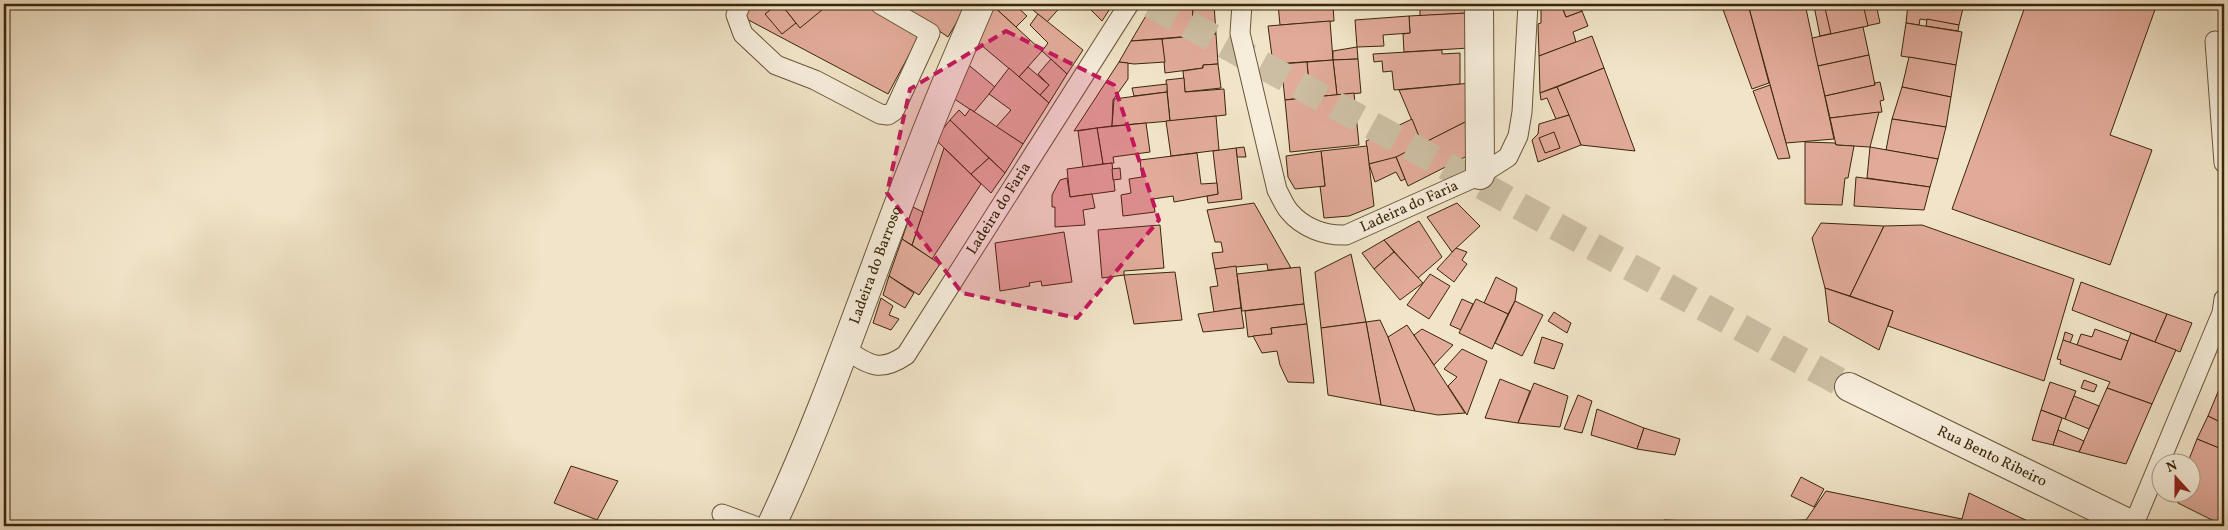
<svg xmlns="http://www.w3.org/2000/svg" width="2228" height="530" font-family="Vollkorn,serif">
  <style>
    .building { fill: #e1aa99; stroke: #3a2708 }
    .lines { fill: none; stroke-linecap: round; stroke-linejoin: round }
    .tertiary-tunnel { stroke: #ccbea2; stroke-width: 28; stroke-dasharray: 28 14; stroke-linecap: butt }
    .service-casing { stroke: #685638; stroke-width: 21 }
    .minor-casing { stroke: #685638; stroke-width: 30 }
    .tertiary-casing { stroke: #685638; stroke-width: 30 }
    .service { stroke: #f6eddb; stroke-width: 19 }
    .minor { stroke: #f6eddb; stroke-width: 28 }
    .tertiary { stroke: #f6eddb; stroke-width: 28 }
    .marked { fill: #c2185b; fill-opacity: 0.2; stroke: #c2185b; stroke-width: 4; stroke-dasharray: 10 6; stroke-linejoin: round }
    .labels { text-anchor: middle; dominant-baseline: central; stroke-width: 5; stroke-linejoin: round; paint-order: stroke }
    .street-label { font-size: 15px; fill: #3a2708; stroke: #f6eddb }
  </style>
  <rect width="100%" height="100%" fill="#f1e4c8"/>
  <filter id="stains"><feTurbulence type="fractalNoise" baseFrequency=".004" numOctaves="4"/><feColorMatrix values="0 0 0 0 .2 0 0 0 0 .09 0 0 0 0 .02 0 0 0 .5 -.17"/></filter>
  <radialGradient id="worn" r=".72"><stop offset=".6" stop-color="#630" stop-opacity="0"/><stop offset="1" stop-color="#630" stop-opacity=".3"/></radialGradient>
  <g class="building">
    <polygon points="746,4 879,4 924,27 888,94 739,15"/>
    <polygon points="778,4 781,4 796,23 782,34 765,14"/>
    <polygon points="781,4 817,4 822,10 800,28"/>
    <polygon points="900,4 946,4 955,9 958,4 960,4 965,8 948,37"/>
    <polygon points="991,4 1014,4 1027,16 1016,27"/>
    <polygon points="991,4 1042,51 1019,77 974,39"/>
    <polygon points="1026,4 1063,4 1047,22"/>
    <polygon points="1085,4 1113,4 1102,21"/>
    <polygon points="1153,4 1193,4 1192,36 1131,41"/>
    <polygon points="1193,4 1214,4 1216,34 1192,36"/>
    <polygon points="1278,4 1333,4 1334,21 1280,25"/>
    <polygon points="1420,4 1466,4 1467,13 1420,16"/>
    <polygon points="1541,4 1561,4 1566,17 1582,11 1588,26 1573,32 1576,42 1539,56 1538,24 1541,23"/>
    <polygon points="1561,4 1580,4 1582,11 1566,17"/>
    <polygon points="1721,4 1748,4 1769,83 1752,89"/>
    <polygon points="1748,4 1805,4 1834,139 1786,143"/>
    <polygon points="1824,4 1876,4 1880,23 1820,36 1814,6"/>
    <polygon points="1824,4 1863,4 1868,26 1831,34"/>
    <polygon points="1908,4 1964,4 1959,25 1920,19 1919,25 1906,23"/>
    <polygon points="2026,4 2157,4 2110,135 2152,150 2110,265 1952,209"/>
    <polygon points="1467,13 1469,48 1404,52 1403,34 1410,33 1409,16"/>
    <polygon points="1038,14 1083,50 1067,74 1042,51 1048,43 1030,25"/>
    <polygon points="1409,16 1410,33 1383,35 1384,46 1357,47 1355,20"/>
    <polygon points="1927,19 1959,25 1958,31 1926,26"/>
    <polygon points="1330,21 1333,60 1273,64 1268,26"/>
    <polygon points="1906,23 1962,32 1956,65 1901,56"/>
    <polygon points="1863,27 1869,55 1818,66 1812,38"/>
    <polygon points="1216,34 1218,64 1203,65 1203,68 1165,73 1162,39"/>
    <polygon points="1592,36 1604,68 1540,93 1539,56"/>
    <polygon points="1162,39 1165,62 1134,64 1119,62 1131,41"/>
    <polygon points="1357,47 1358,59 1333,60 1333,51"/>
    <polygon points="1442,50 1442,54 1460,53 1460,84 1394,90 1392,71 1383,72 1382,61 1374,62 1373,54"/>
    <polygon points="1869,55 1875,85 1825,96 1818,66"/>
    <polygon points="1909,57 1956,65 1951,97 1902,87"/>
    <polygon points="1051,59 1067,74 1049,103 1040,95 1049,85 1038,74"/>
    <polygon points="1358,59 1361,93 1337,95 1333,60"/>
    <polygon points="1333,60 1337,95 1310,97 1307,62"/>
    <polygon points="965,62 995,87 974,112 950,96"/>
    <polygon points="1119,62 1128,63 1128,79 1113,100 1112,126 1074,131"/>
    <polygon points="1307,62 1310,97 1285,100 1281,64"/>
    <polygon points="1218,64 1221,88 1185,92 1183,71 1203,68 1203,65"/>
    <polygon points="1028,67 1049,85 1040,95 1019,77"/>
    <polygon points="1009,68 1049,103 1023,144 996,127 1011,110 989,94"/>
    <polygon points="1604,68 1635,151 1581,145 1557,87"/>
    <polygon points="1184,78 1185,92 1224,89 1226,115 1170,121 1166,80"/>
    <polygon points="1880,82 1884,100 1880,101 1882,112 1830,118 1825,96 1875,85 1875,83"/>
    <polygon points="1471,83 1473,118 1422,144 1399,90"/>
    <polygon points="1167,84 1167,92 1134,96 1132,88"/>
    <polygon points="1770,85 1786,143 1790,158 1778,159 1753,91"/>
    <polygon points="1557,87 1569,115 1556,119 1547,98 1541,100 1540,93"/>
    <polygon points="1902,87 1951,97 1946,127 1892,119"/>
    <polygon points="1167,92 1170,121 1112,126 1114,99"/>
    <polygon points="1354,93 1359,145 1290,152 1285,100"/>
    <polygon points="970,109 1023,144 1005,173 950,120 959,110 965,116"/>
    <polygon points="1879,112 1870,147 1836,145 1830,118"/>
    <polygon points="1569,115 1581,145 1538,162 1532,140 1538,134 1539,124"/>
    <polygon points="1216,116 1219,150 1171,156 1166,121"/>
    <polygon points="1412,119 1422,144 1395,158 1369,164 1366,141"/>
    <polygon points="1892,119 1946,127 1938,159 1886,150"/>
    <polygon points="950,120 989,158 971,174 935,139"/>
    <polygon points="1469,120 1475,152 1408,186 1396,157"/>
    <polygon points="1146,123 1150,152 1113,157 1114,163 1103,164 1097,128"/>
    <polygon points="1097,128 1103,164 1083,167 1078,131"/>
    <polygon points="1554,132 1560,148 1545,153 1539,138"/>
    <polygon points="1805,142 1835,143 1836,145 1854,146 1848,178 1845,178 1842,205 1805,204"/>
    <polygon points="1367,146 1374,206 1349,216 1324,218 1320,186 1325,186 1321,151"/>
    <polygon points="1244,147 1246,157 1237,157 1236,148"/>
    <polygon points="1870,147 1938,159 1930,187 1867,178"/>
    <polygon points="944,148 981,184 932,259 912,245"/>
    <polygon points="1236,148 1242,199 1208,203 1207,196 1218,194 1213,151"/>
    <polygon points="1321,151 1325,186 1295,189 1288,177 1286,156"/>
    <polygon points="1197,153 1201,184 1217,183 1218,194 1174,202 1173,196 1153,199 1155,212 1123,216 1121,195 1131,193 1129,179 1142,177 1140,160"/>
    <polygon points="1396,157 1405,179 1401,181 1396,172 1375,182 1369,164"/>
    <polygon points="989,158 1005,173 991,193 971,174"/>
    <polygon points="1112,163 1115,191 1070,197 1067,169"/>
    <polygon points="1120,168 1121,179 1113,180 1112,169"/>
    <polygon points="1856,177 1930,187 1924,210 1854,206"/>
    <polygon points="1067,178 1070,197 1092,194 1095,208 1083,210 1085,225 1055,227 1055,207 1052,207 1052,195 1060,180"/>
    <polygon points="1254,203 1291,268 1268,270 1267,264 1215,269 1212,253 1223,252 1221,242 1215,242 1207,210"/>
    <polygon points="1457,203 1480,226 1452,252 1427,217"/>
    <polygon points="913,207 923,212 912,245 902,239"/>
    <polygon points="1419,221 1442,257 1418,278 1384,240"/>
    <polygon points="1821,223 1884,226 1850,296 1825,288 1812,238"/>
    <polygon points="1160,225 1164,268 1124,271 1124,275 1102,278 1098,230"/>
    <polygon points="1922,225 2074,279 2044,381 1888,326 1893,311 1850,296 1884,226"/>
    <polygon points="1064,232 1072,282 1042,286 1041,281 1029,283 1030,286 1000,291 995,243"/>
    <polygon points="902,239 940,264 919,295 889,276"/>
    <polygon points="1384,240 1394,252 1374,269 1362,253"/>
    <polygon points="1456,248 1467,252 1462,260 1467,264 1454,282 1437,269"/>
    <polygon points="1394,252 1423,283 1400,300 1374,269"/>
    <polygon points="1351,254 1366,322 1321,328 1315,272"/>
    <polygon points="1236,266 1241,308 1214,312 1210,287 1218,286 1215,269"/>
    <polygon points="1300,267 1304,304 1242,311 1237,274"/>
    <polygon points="1175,272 1182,320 1134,324 1124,275"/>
    <polygon points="1430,274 1450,286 1429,319 1407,305"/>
    <polygon points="889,276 914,293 905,308 883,295"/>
    <polygon points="1496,277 1517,288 1515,301 1508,314 1484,303"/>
    <polygon points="2081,282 2167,314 2155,342 2072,310"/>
    <polygon points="1825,288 1893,311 1879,350 1829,322"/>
    <polygon points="881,298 893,306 889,315 899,319 891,330 873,323"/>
    <polygon points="1462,299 1473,304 1461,330 1450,325"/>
    <polygon points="1476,299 1508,314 1492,349 1459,333"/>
    <polygon points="1515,301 1543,315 1522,356 1495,343"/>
    <polygon points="1304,304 1307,324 1271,328 1272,334 1248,337 1245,311"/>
    <polygon points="1241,308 1244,328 1203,332 1198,314"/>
    <polygon points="1554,312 1571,323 1567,333 1548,321"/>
    <polygon points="2167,314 2192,323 2180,352 2155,342"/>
    <polygon points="1380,320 1388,337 1415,411 1381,405 1366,322"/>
    <polygon points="1366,322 1381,405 1328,395 1321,328"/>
    <polygon points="1307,324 1314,383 1288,382 1280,365 1277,351 1262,353 1253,336 1272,334 1271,328"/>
    <polygon points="1407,325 1426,353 1465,413 1438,415 1415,411 1388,337"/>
    <polygon points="1422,329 1453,345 1434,365 1414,335"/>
    <polygon points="2095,329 2128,341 2121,360 2077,345 2081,334 2092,337"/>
    <polygon points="2065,332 2073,335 2070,343 2063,340"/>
    <polygon points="2131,333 2176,350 2152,404 2107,388 2110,382 2060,364 2061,360 2057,359 2063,340 2121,360"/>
    <polygon points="1542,337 1563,344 1554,369 1534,363"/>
    <polygon points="1462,349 1487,361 1467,415 1448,386 1457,377 1444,369"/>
    <polygon points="1500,379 1530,391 1518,423 1485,418"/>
    <polygon points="2084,380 2097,385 2094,392 2081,388"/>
    <polygon points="2050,382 2076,391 2065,419 2041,410"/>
    <polygon points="1534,383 1568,396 1560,427 1518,423"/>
    <polygon points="2220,387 2224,389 2224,424 2208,416"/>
    <polygon points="2107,388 2152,404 2126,464 2079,452"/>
    <polygon points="1578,395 1592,401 1582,433 1564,429"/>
    <polygon points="2074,396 2099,406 2089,429 2065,419"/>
    <polygon points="1597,409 1644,428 1637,449 1591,435"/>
    <polygon points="2041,410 2062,418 2053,445 2032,440"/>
    <polygon points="2208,416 2224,424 2224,450 2197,439"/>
    <polygon points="1644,428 1680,439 1675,455 1637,449"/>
    <polygon points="2058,430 2084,441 2079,452 2053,445"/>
    <polygon points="2197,439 2224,450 2224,526 2178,503 2175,493 2190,492 2190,462 2188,462"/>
    <polygon points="571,466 618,481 597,520 554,503"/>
    <polygon points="1801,477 1824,489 1814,507 1791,496"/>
    <polygon points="1826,491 1962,519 1969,493 2038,526 1598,526 1806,520"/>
    <polygon points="1664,520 1689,521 1689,526 1664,526"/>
  </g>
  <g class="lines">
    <polyline class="tertiary-tunnel" points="1151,4 1849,387"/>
    <defs>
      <g id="service">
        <polyline points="741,4 736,15 743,34 776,65 815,80 880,114 888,115 894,111 930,33 880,4"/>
        <path id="s1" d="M1242 4 1240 33 1277 190C1281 197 1284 205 1289 211 1303 228 1325 236 1346 235L1480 175 1508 157 1518 136 1522 112 1528 4"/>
        <polyline points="2215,41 2224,163"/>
        <path id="s2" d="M845 349C869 365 880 373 906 355L1129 4"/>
        <polyline points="722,514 755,526"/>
        <polyline points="2133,526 2222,313 2224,299"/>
      </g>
      <g id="minor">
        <polyline points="1479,4 1480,175"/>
        <path id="s3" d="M771 526C828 406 869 278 918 154 937 103 959 54 980 4"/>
      </g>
      <g id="tertiary">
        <path id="s4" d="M1849 387 2134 526"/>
      </g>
    </defs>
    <use href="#service" class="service-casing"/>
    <use href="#minor" class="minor-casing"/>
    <use href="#tertiary" class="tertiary-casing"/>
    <use href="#service" class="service"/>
    <use href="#minor" class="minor"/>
    <use href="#tertiary" class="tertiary"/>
  </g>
  <path class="marked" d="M1006 31 1114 85 1159 220 1077 318 962 293 887 193 910 89Z"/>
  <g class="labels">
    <g class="street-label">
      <text stroke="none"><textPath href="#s1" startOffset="348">Ladeira do Faria</textPath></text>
      <text stroke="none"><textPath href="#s2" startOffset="241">Ladeira do Faria</textPath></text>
      <text stroke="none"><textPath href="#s3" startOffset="281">Ladeira do Barroso</textPath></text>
      <text stroke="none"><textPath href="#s4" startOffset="159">Rua Bento Ribeiro</textPath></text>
    </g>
  </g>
  <rect width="2228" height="530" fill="none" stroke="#f1e4c8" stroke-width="20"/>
  <rect x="5" y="5" width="2218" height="520" fill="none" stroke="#3a2708" stroke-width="2.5"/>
  <rect x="10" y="10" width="2208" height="510" fill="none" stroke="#3a2708"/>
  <g transform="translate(2176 478) rotate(339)"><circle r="24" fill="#f6eddb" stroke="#ab9e87"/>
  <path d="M0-4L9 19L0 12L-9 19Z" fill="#8f2418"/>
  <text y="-8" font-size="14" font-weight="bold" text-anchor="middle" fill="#3a2708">N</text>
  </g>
  <rect width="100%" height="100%" filter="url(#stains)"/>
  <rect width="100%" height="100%" fill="url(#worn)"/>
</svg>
